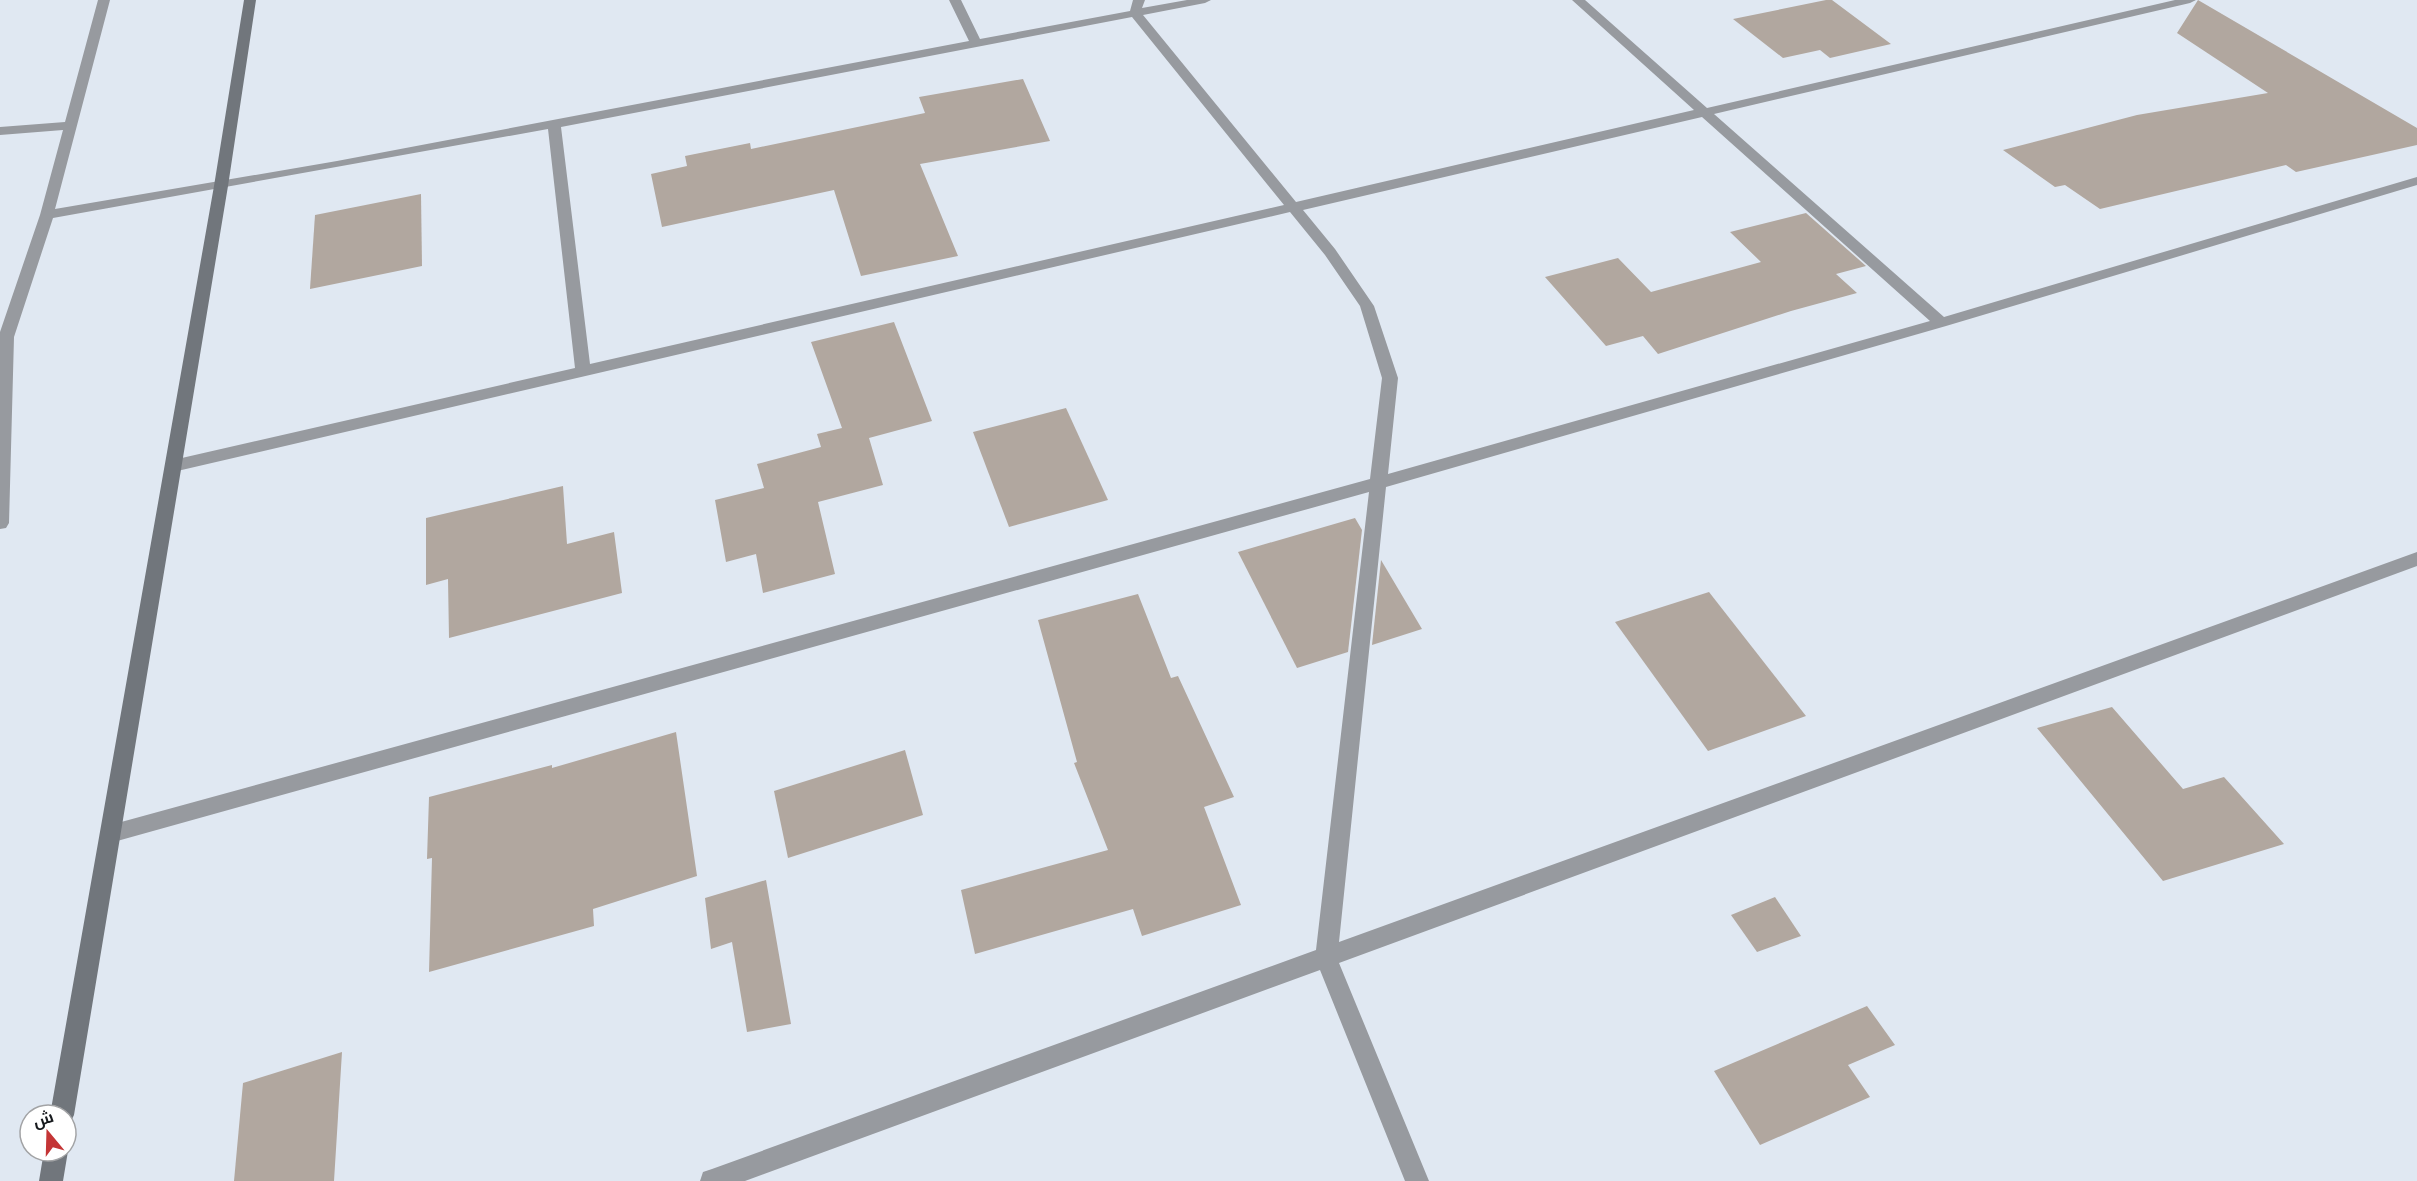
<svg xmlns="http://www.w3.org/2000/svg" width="2417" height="1181" font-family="Karla,Cairo,sans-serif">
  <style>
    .building { fill: #b1a79f }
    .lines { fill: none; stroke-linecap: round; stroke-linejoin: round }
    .street { fill: #979a9f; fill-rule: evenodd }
    .secondary { fill: #71767c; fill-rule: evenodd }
  </style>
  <rect width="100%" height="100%" fill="#e0e8f2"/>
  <g class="building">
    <polygon points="1826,0 1832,0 1891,44 1830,58 1820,50 1783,58 1733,19"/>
    <polygon points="2198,0 2417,128 2417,145 2296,172 2286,165 2100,209 2065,185 2055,187 2003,150 2137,115 2268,93 2177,33"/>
    <polygon points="1023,79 1050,141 920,164 958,256 861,276 834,190 662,227 651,174 687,166 685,156 750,143 751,149 925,113 919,97"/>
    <polygon points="421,194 422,266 310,289 315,215"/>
    <polygon points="1806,213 1866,266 1836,274 1857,293 1791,311 1658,354 1643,336 1606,346 1545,277 1618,258 1651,292 1761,262 1730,232"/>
    <polygon points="894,322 932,421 869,438 883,485 818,502 835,574 763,593 756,554 726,562 715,500 764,488 757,464 821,447 817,434 842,428 811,342"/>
    <polygon points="1066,408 1108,500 1009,527 973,432"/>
    <polygon points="563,486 567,544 614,532 622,593 449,638 448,579 426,585 426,518"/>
    <polygon points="1355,518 1362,530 1348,652 1297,668 1238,552"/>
    <polygon points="1381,560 1422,629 1372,645"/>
    <polygon points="1709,592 1806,716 1708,751 1615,622"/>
    <polygon points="1138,594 1171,678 1178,676 1234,797 1204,807 1241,905 1142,936 1133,909 975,954 961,890 1108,850 1074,763 1077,762 1038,620"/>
    <polygon points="2112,707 2183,789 2224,777 2284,844 2163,881 2037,728"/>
    <polygon points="676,732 697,876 593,909 594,926 429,972 432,858 427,859 429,797 552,765 552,768"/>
    <polygon points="905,750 923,815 788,858 774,791"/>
    <polygon points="766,880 791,1024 747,1032 732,942 711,949 705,898"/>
    <polygon points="1775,897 1801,936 1757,952 1731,915"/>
    <polygon points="1867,1006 1895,1045 1848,1065 1870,1097 1760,1145 1714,1071"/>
    <polygon points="342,1052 334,1181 234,1181 243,1083"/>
  </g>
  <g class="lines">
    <path class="street" d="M98 0H110L55 209 337 161 969 41 949 0H961L980 39 1130 11 1133 0H1145L1142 8 1187 0H1211L1205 3 1143 15 1296 202 1694 110 1572 0H1585L1707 108 2175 0H2196L2190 3 1714 114 1944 317 2417 177V185L1946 326 1386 487 1339 942 2417 552V566L1339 963 1429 1181H1405L1320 970 745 1181H700L703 1172 712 1169 1316 950 1369 492 110 843 103 841 100 834 103 827 1370 479 1382 378 1360 306 1325 255 1290 212 173 472 167 470 165 466 167 462 173 460 575 368 548 129 53 218 14 337 9 523 6 528 0 529V332L40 215 63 130 0 135V127L65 122ZM1132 17 1284 205 590 364 561 127ZM1702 117 1930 321 1388 474 1398 378 1374 306 1335 249 1303 210Z"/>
    <g class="secondary">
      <polygon points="244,0 256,0 228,186 74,1115 70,1123 66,1125 66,1115 50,1115 214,186"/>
      <polygon points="66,1146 68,1151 63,1181 39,1181 44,1151 66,1151"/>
    </g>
  </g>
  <g transform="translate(48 1133) rotate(341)"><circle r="28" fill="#ffffff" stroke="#a2a3a5" stroke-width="1.5"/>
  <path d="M0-4.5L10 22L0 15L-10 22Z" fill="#c43536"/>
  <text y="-9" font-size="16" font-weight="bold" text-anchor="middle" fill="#171a1e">ش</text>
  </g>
</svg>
